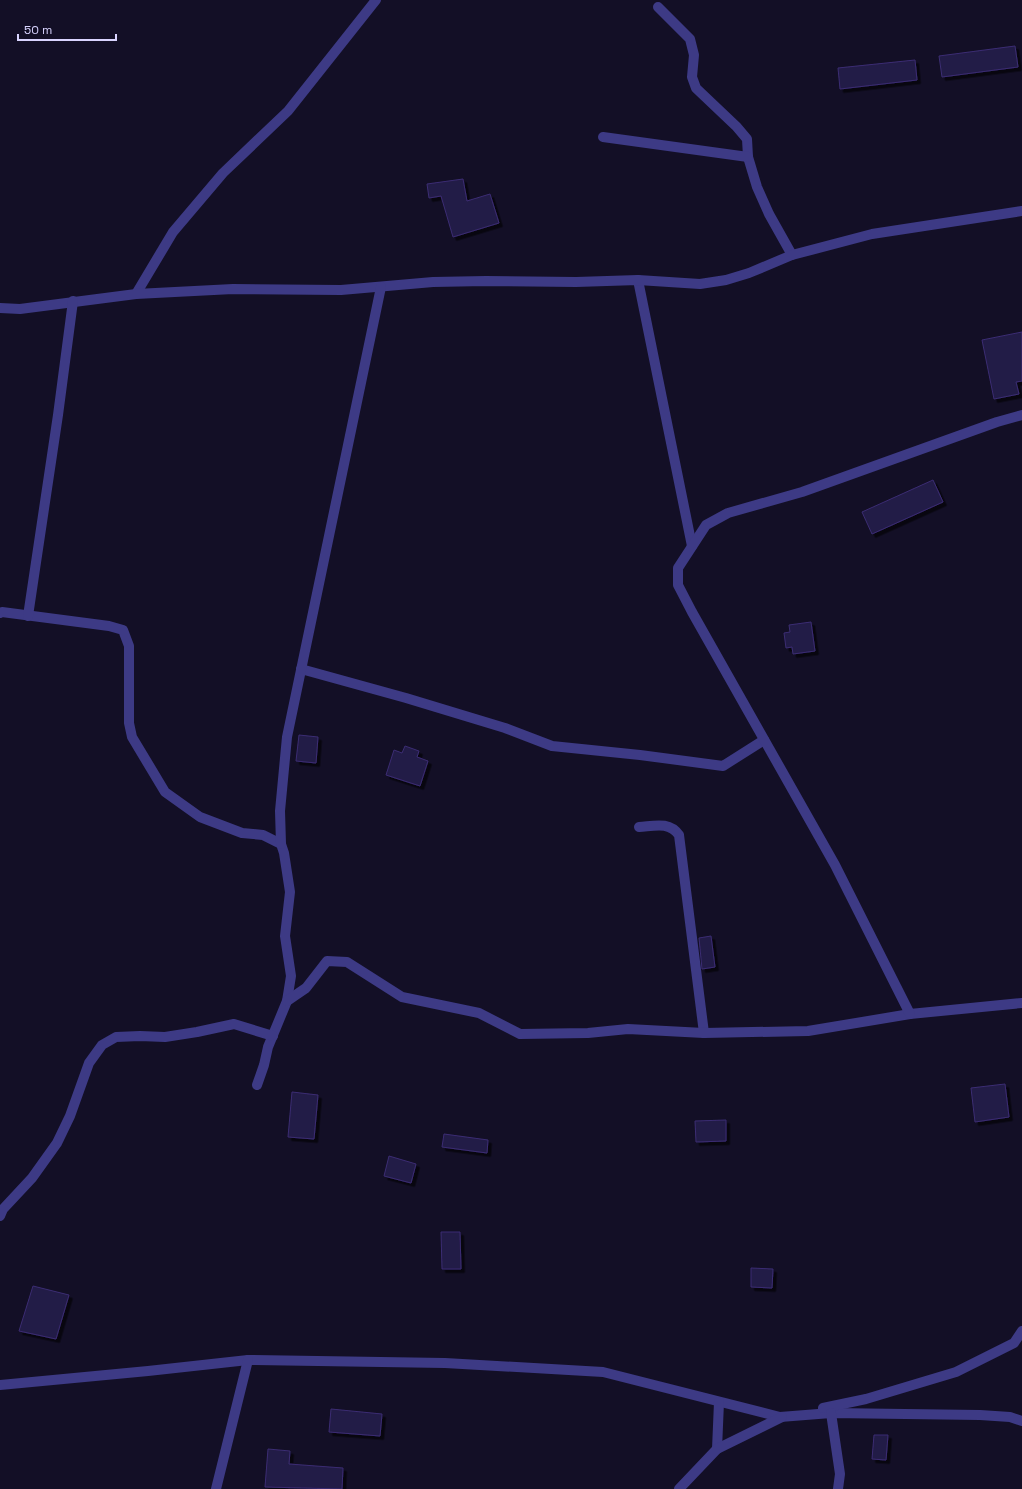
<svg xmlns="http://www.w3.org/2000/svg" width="1022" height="1489" font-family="'Space Grotesk',sans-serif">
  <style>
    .building { fill: #241b47; stroke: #3b2d73; filter: url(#shadow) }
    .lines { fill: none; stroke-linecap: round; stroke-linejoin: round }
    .minor { stroke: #3d3a85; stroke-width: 10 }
  </style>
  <defs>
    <filter id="shadow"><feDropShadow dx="3.5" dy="3.5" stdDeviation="0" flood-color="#0009"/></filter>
  </defs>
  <rect width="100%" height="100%" fill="#130f26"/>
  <g class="building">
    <polygon points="1015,46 1018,67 942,77 939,56"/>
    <polygon points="915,60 917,80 840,89 838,68"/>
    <polygon points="463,179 467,201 490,194 499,223 453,237 441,196 429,198 427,184"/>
    <polygon points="1022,332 1022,381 1016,382 1019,394 994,399 982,340"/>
    <polygon points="933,480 943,502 872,534 862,512"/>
    <polygon points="811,622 815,651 793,654 792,647 786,648 784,633 790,632 789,625"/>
    <polygon points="299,735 318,737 316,763 296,761"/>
    <polygon points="405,746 419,751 417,757 428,761 420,786 386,775 394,750 402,753"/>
    <polygon points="711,936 715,967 702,969 699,938"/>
    <polygon points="1005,1084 1009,1117 975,1122 971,1088"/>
    <polygon points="292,1092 318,1095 314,1139 288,1137"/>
    <polygon points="726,1120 726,1141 696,1142 695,1121"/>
    <polygon points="444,1134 488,1140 487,1153 442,1147"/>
    <polygon points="389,1156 416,1164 411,1183 384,1176"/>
    <polygon points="441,1232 460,1232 461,1269 442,1269"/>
    <polygon points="751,1268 773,1269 772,1288 751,1287"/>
    <polygon points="33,1286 69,1295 56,1339 19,1331"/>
    <polygon points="331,1409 382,1414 380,1436 329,1432"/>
    <polygon points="874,1435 888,1435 886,1460 872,1459"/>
    <polygon points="268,1449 290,1451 289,1464 343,1468 342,1489 265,1487"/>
  </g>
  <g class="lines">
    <g class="minor">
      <polyline points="658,7 690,39 694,55 692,77 696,88 736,126 747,139 748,157 757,187 769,214 792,255"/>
      <polyline points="603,137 748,157"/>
      <polyline points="638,280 692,546"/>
      <polyline points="136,294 173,232 223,173 288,111 376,0"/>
      <polyline points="0,308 20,309 136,294 233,289 341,290 433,282 486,281 576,282 638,280 700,284 726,280 749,273 792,255 872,234 1022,211"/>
      <polyline points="0,613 2,612 109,626 123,630 129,646 129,723 132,737 165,792 200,817 242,833 263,835 281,844 284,853 290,892 285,936 291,976 287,1001 268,1047 264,1065 257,1085"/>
      <polyline points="28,616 58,415 73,301"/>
      <polyline points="301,669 406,698 505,728 552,746 640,755 723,766 764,740"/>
      <path d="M639 827C654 826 669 821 679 835L704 1033"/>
      <polyline points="281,844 280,811 287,737 381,287"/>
      <polyline points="287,1001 306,988 327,961 347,962 402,997 479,1013 520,1034 588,1033 628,1029 704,1033 808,1031 910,1014 1022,1003"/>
      <polyline points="910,1014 835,865 692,612 678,585 678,568 706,525 728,513 802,492 997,422 1022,415"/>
      <polyline points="0,1216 3,1209 32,1178 57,1143 70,1116 89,1063 102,1045 116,1037 140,1036 165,1037 197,1032 234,1024 273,1036"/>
      <polyline points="0,1385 148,1371 248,1360 445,1363 603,1372 780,1417 831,1413 980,1415 1010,1417 1022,1421"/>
      <polyline points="823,1408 866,1399 956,1372 1014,1343 1022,1331"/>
      <polyline points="831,1413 840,1474 838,1489"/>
      <polyline points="717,1449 719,1402"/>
      <polyline points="216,1489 248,1360"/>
      <polyline points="679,1489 717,1449 782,1417"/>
    </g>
  </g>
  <path d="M18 34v6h98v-6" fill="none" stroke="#d9d4ff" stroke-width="2"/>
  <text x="24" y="34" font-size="12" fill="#d9d4ff" stroke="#130f26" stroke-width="3" paint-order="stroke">50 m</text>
</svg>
